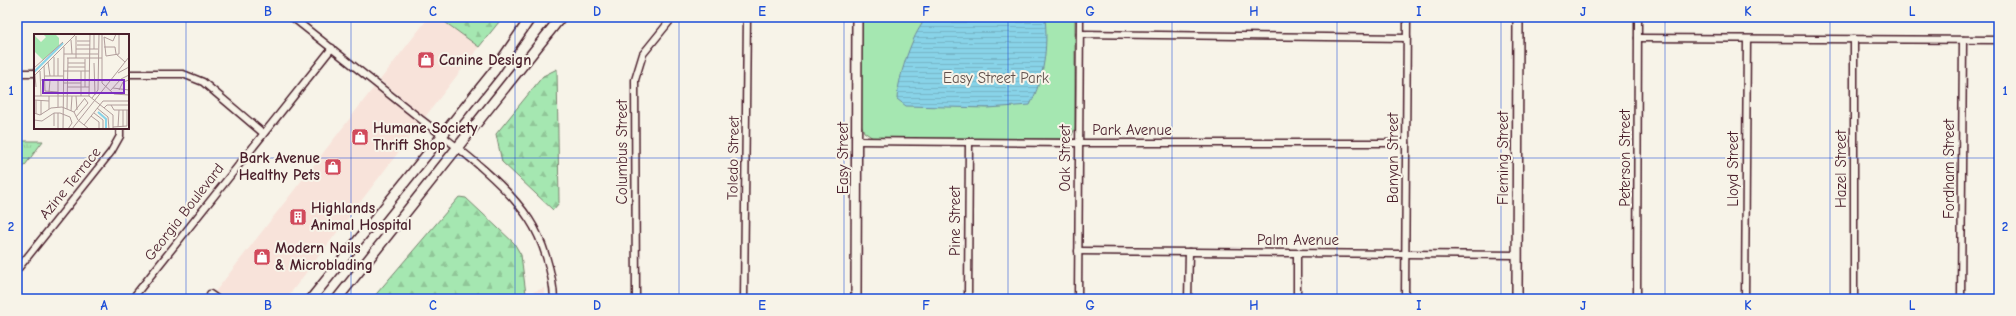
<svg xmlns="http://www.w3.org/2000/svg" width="2016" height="316" font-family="'Comic Neue',sans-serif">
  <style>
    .built { fill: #f8e3da }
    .grass { fill: url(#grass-tufts); stroke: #78836e }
    .forest { fill: url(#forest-firs); stroke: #78836e }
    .park { fill: #a5e7b1; stroke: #78836e }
    .water { fill: url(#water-rules); stroke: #6f8b9c }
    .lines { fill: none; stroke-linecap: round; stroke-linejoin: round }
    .street-casing { stroke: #4a1f2b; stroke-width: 9 }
    .secondary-casing { stroke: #4a1f2b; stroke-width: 12 }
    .street { stroke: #f7f3e8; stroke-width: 6 }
    .secondary { stroke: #f7f3e8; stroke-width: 9 }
    .grid { fill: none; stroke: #1d4ed8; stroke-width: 1; stroke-opacity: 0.55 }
    .labels { text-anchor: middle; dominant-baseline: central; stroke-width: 4; stroke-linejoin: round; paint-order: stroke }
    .poi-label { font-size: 15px; font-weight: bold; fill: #4a1f2b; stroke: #f7f3e8; text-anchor: start }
    .park-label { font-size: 15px; fill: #61514c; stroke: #f7f3e8 }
    .street-label { font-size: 15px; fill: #4a1f2b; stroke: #f7f3e8 }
    .inset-river { fill: none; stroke: #88d3e8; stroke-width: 2 }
    .inset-road { fill: none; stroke: #b29e9c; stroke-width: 1 }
    .view { fill: #7b2cbf; fill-opacity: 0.15; stroke: #7b2cbf; stroke-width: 2 }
    .inset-edge { fill: none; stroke: #4a1f2b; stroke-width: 2 }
    .neatline { fill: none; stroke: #1d4ed8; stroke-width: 1.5 }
    .grid-label { font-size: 13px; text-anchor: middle; font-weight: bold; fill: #1d4ed8 }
  </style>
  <defs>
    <pattern id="grass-tufts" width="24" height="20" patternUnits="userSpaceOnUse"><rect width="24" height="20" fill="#a5e7b1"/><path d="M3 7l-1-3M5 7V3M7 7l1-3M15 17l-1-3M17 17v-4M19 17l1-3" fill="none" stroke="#90c698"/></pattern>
    <pattern id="forest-firs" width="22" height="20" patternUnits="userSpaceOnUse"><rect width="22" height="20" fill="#a5e7b1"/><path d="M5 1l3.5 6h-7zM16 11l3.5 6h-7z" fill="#90c698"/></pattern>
    <pattern id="water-rules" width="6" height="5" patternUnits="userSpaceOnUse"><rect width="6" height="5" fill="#88d3e8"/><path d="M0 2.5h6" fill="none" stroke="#77b5c7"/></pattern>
  </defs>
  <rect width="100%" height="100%" fill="#f7f3e8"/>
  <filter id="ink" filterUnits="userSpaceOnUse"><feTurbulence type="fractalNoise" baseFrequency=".025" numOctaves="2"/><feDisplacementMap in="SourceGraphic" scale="8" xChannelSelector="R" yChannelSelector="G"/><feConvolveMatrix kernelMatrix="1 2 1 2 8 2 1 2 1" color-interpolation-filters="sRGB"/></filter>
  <g filter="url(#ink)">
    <g class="built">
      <polygon points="429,17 438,17 479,47 425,117 380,80"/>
      <polygon points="375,86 420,124 286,299 223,299 215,292"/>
      <polygon points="544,288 544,299 463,299 464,296 519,297"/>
    </g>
    <polygon class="grass" points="17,141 43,141 17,176"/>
    <g class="forest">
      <polygon points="438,17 503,17 479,47"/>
      <polygon points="557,69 559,203 553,210 502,162 496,134 543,76"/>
      <polygon points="459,197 466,198 514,243 521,255 526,294 519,297 464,296 463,299 372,299"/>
    </g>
    <polygon class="park" points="861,17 1075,17 1075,128 1072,135 1065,139 873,138 864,132 861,124"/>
    <path class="water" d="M920 17H1045C1048 48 1044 78 1030 105L988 108 906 106 897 99C898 79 910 41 922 24Z"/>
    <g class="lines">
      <defs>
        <g id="street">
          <path d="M292 17C334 50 376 84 418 117 454 145 503 180 529 219 543 240 553 274 554 299"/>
          <polyline points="1080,34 1407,38"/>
          <polyline points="1638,38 1999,40"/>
          <polyline points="17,73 35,73"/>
          <polyline points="128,74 183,74 203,82 263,133"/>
          <polyline points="858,141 1069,143 1406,143"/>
          <polyline points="1078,251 1517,255"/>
          <polyline points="17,270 111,152 120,136 120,128"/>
          <polyline points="210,294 217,299"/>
          <polyline points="132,299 332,48"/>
          <polyline points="636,299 635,80 643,54 673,17"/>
          <polyline points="744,299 747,17"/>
          <polyline points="968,299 969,142"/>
          <polyline points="1078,299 1080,17"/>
          <polyline points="1188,299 1189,252"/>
          <polyline points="1297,299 1297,254"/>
          <polyline points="1405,299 1407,17"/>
          <polyline points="1637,299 1638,17"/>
          <polyline points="1745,299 1747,39"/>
          <polyline points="1854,299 1854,39"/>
          <polyline points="1961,299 1963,40"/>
        </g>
        <g id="secondary">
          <polyline points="311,299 494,71 531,17"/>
          <polyline points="337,299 561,17"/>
          <polyline points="856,299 857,17"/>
          <polyline points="1517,299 1518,17"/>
        </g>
      </defs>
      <use href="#street" class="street-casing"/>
      <use href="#secondary" class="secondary-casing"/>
      <use href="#street" class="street"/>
      <use href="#secondary" class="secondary"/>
    </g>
  </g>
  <path class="grid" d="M186 17V299M351 17V299M515 17V299M679 17V299M844 17V299M1008 17V299M1172 17V299M1337 17V299M1501 17V299M1665 17V299M1830 17V299M17 158H1999"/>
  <defs>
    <symbol id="shop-square" viewBox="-11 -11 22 22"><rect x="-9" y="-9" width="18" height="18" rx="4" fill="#d1495b" stroke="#f7f3e8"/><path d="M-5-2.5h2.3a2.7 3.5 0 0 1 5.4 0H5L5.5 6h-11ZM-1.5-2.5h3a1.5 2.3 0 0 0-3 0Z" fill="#fff"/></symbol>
    <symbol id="building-square" viewBox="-11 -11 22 22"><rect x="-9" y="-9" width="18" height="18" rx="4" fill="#d1495b" stroke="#f7f3e8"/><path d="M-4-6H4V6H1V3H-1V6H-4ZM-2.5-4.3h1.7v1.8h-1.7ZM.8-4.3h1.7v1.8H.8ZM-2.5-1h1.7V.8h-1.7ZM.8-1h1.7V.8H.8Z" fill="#fff"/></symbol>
  </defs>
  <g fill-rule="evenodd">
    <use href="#shop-square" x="416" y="50" width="20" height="20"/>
    <use href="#shop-square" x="350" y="127" width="20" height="20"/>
    <use href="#shop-square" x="323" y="157" width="20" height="20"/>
    <use href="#building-square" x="288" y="207" width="20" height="20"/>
    <use href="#shop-square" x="252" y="247" width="20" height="20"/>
  </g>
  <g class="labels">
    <g class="poi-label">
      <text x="439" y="60">Canine Design</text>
      <text x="373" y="128">Humane Society<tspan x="373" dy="17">Thrift Shop</tspan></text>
      <text x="320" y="158" text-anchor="end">Bark Avenue<tspan x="320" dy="17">Healthy Pets</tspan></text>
      <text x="311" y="208">Highlands<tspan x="311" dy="17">Animal Hospital</tspan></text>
      <text x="275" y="248">Modern Nails<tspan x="275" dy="17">&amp; Microblading</tspan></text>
    </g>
    <g class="park-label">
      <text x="996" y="78">Easy Street Park</text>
    </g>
    <g class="street-label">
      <text x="1132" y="130">Park Avenue</text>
      <text transform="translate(622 152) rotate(-90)">Columbus Street</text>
      <text transform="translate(733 158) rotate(-89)">Toledo Street</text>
      <text transform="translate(843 158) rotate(-90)">Easy Street</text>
      <text transform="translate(1065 158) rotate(-90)">Oak Street</text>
      <text transform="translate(1393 158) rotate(-90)">Banyan Street</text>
      <text transform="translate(1503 158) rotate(-90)">Fleming Street</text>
      <text transform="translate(1625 158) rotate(-90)">Peterson Street</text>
      <text transform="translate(1733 169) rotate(-90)">Lloyd Street</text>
      <text transform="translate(1841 169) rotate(-90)">Hazel Street</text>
      <text transform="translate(1949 169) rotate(-90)">Fordham Street</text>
      <text transform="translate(70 183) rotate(-51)">Azine Terrace</text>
      <text transform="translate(184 212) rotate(-52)">Georgia Boulevard</text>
      <text transform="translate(955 221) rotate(-90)">Pine Street</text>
      <text x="1298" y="240">Palm Avenue</text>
    </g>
  </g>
  <g transform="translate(34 34)">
    <rect width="95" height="95" fill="#f7f3e8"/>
    <path d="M9 0H21L25 4V12L9 26 0 17V1L7 8 12 3Z" fill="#a5e7b1"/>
    <path class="inset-river" d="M0 38 29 9M64 78 72 85V95"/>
    <path class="inset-road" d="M68 0V49L80 60 95 61M82 0 79 7 70 3 72 22 85 20V0M42 2V24M37 6 38 20M43 7H56M43 11H56M70 13H81L82 20 91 28M42 15H64M60 15V0M30 20H64M33 24H68M14 28 16 42M34 29H51M60 29 61 61M10 32 11 57M34 33H51M0 34 29 8M6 37 7 62M29 37H56M84 39 95 33M1 41 2 53M0 42 42 0M11 42H29M20 42V23M24 42V24M7 46H29M29 49H47M33 53H55M51 53V25M79 54 95 56M85 56 89 48 95 46M11 57 24 58M76 57 87 45 95 41M15 58 16 46M0 62H55M42 62 43 76M47 62V37M55 62 56 0M55 62 79 81V95M58 64 64 56 65 0M0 66 15 67M77 71 80 76H95M24 73V46M63 74 74 83 75 95M70 74 73 71H95M15 75V62M33 75 34 24M37 77 38 62M40 78 51 64M0 79 6 81 17 74 28 73 40 78 44 86 55 95M60 79 69 86V95M2 80V66M7 81V67M57 82 65 88V95M42 83 54 69 51 65M0 86 8 87 20 79H26L36 83 38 89 34 95M50 91 69 67H95M20 92V79M79 93 93 92V76M84 93 85 76M89 93V76M24 95V79M29 95 30 13M38 95 95 23"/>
    <path class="view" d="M9 46H90V59H9Z"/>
    <rect width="95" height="95" class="inset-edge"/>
  </g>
  <rect width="2016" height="316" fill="none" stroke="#f7f3e8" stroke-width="44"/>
  <rect x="22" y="22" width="1972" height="272" class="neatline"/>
  <g class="grid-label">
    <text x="104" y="16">A</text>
    <text x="268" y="16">B</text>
    <text x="433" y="16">C</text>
    <text x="597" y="16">D</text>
    <text x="762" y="16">E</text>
    <text x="926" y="16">F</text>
    <text x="1090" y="16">G</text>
    <text x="1254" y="16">H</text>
    <text x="1419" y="16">I</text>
    <text x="1583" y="16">J</text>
    <text x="1748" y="16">K</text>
    <text x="1912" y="16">L</text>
    <text x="11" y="95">1</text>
    <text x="2005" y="95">1</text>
    <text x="11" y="231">2</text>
    <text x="2005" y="231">2</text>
    <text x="104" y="310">A</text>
    <text x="268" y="310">B</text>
    <text x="433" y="310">C</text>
    <text x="597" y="310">D</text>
    <text x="762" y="310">E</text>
    <text x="926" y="310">F</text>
    <text x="1090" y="310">G</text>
    <text x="1254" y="310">H</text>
    <text x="1419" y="310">I</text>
    <text x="1583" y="310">J</text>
    <text x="1748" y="310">K</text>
    <text x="1912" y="310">L</text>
  </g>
</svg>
